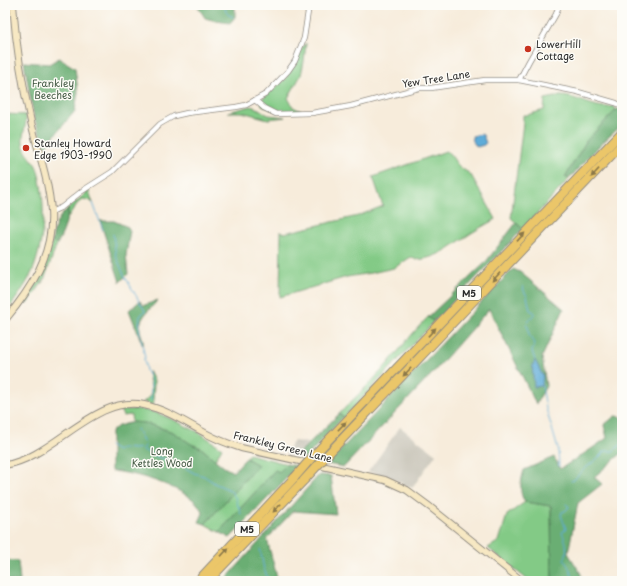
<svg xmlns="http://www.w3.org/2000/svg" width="627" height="586" font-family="'Playpen Sans',sans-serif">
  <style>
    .industrial { fill: #c8c4b8 }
    .green { fill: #83ca86; stroke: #577a58 }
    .forest { fill: #6aae73; stroke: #4a6c4f }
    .water { fill: #5eacd8; stroke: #446c82 }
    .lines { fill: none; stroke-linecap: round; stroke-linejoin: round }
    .stream { stroke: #5eacd8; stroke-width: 1 }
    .street-casing { stroke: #918c83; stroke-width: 6 }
    .secondary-casing { stroke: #918c83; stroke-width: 8 }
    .highway-casing { stroke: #918c83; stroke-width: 10 }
    .street { stroke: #fff; stroke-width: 4.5 }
    .secondary { stroke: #f7e8c3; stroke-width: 6 }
    .highway { stroke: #ebc669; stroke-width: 8 }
    .highway-bridge-casing { stroke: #918c83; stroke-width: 10; stroke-linecap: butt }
    .highway-bridge { stroke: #ebc669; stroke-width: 8 }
    .oneway { fill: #8b784a }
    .poi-dot { fill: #c8321e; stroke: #fdfcf7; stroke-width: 1.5 }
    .labels { text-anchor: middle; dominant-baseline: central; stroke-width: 3; stroke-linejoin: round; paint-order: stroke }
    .shield { fill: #fdfcf7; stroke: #6a6a68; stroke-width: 1 }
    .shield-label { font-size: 9px; font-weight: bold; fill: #2b2b2b }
    .poi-label { font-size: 10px; fill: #2b2b2b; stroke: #fdfcf7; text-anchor: start }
    .street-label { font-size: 10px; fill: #2b2b2b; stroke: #fdfcf7 }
    .park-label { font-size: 10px; fill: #455b46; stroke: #fdfcf7 }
  </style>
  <rect width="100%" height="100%" fill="#fdfcf7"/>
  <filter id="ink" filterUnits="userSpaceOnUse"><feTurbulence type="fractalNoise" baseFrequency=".025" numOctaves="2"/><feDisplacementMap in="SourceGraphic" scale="8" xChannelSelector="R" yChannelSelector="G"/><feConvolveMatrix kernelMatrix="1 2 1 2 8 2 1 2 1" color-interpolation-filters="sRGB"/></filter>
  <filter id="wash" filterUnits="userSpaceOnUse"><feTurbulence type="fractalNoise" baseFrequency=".012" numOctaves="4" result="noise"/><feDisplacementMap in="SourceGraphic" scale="16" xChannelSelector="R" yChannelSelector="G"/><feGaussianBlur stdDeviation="0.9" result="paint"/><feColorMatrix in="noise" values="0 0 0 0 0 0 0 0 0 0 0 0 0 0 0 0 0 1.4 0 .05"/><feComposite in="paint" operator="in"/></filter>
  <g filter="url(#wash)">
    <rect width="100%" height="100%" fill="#f7ecdb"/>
    <g class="industrial">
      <polygon points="400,427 436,454 412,488 386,475 368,472"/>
      <polygon points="294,441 308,443 296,456 285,454"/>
    </g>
    <g class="green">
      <path d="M306 43 304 61 301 75 288 98 293 107 301 111C284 112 277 113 262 105L261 100 285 79 291 70 303 46Z"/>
      <path d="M560 96C579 96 596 111 614 106L616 110 587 140 565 177 569 179 523 229 511 218 523 123V115H527L544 110 545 99Z"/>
      <polygon points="251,106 259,109 268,115 286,117 268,119 242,112 228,112"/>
      <path d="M5 114 26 115C27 125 22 133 23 142 24 155 35 159 38 171 46 203 45 239 33 270 26 286 15 300 5 314Z"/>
      <path d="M446 151C453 155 454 162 460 167 463 170 467 171 471 175L496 219C485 225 474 231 464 238 446 250 437 258 416 260L411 257 394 268 371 273 347 277 280 297 281 231 284 233 289 232 358 216 383 206 373 177Z"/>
      <polygon points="89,191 93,203 89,200 83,199 77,204 68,218 68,208"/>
      <path d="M52 241 57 244 44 280 27 304 24 302C39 285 47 263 52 241Z"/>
      <path d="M428 317 434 322 344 417 339 414C353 399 369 385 383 369 398 352 412 333 428 317Z"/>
      <path d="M149 371 154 381 153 405 143 402C160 390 146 384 149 371Z"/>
      <polygon points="139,409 157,413 176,421 200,433 222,448 215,460 201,448 191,444 173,432 145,423 132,423 131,415 123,416 120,410"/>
      <polygon points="249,454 287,464 279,472 275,470 219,532 205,524 258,465 246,458"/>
      <polygon points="525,502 551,506 552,581 529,581 488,548 499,541 507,515"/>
    </g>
    <g class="forest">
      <polygon points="197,5 235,5 235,17 230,23 216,21 205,18"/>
      <polygon points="59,58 75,68 78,92 75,111 45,147 34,118 24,62 49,64"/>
      <polygon points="620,108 622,109 622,125 599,146 569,179 565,177 587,140 616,110"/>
      <path d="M68 208C67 222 64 232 57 244L52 241C54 227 57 218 68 208Z"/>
      <polygon points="100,221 114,221 128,227 130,231 126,255 128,274 120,282"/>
      <polygon points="516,223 523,229 434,322 428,317 485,263"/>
      <polygon points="513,269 520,272 564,309 542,357 546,386 536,404 489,309 431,375 344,467 327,464"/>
      <path d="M158 300C151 308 138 319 140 330 141 336 144 340 143 346L129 310 140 301 143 305H145Z"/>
      <polygon points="339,414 344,417 305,458 296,456"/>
      <path d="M615 416 622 417V453L594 477 602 484 578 503 568 553 581 574 580 581H552L551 506 525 502C518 492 521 481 524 470L554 457 560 469 588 451 607 438 604 425Z"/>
      <path d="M133 422 145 423 173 432 191 444 201 448 224 467 233 472 246 458 258 465 205 524 199 522 203 513C201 509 198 505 196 502 176 485 136 473 111 471V432L118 426Z"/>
      <polygon points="287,464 298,466 230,538 219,532 275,470 279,472"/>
      <polygon points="319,475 331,476 336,514 293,511 267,539 278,581 224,581"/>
      <polygon points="5,560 18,561 20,581 5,581"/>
    </g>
    <g class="water">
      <polygon points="481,134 483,135 486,143 484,145 477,147 473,142 472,136"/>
      <path d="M535 360 543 376 542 386 534 387C534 377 530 368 535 360Z"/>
    </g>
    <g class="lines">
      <g class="stream">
        <path d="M225 5C225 12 226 14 233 17"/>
        <polyline points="93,203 103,230"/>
        <polyline points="113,234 116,256 124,275 145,311 140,316 139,329 145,358 144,358 146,371 151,380 151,401"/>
        <polyline points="523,286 524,291 527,296 530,310 534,312 534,314 526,325 528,327 529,335 535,343 532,351 535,360"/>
        <polyline points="542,386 545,402"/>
        <polyline points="545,405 558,449 559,466"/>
        <polyline points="137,429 145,444 144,449"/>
        <polyline points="109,446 117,451 121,448 135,449 140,448 152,455 179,464 194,473 204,476 216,484 230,490 235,497 241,514"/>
        <path d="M571 481 574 480C582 469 595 462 605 451H613L622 444"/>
        <path d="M566 504 569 507 565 511 562 512 561 515 566 529 562 532C566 542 569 550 564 560 568 565 573 575 574 581"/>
        <polyline points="260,549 264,569 269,581"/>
      </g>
    </g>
  </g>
  <g filter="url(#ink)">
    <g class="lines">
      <defs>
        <g id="street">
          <polyline points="519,80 529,61 556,14 559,5"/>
          <polyline points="255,100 264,108 276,114 312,113 351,106 419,88 431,88 485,80 519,80 578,92 616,103 622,106"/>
          <polyline points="51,212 62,207 82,191 112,172 160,124 174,116 187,113 236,107 246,105 266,94 288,71 295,61 304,38 309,5"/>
        </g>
        <g id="secondary">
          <path d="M5 320C31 289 54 254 51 211 49 181 38 151 31 122 22 84 16 44 13 5"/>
          <path d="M5 465C53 458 95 394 144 405 168 410 186 423 207 434 218 440 229 444 241 448L385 480 407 490 430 507 522 581"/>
        </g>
        <g id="highway">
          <polyline points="329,453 622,144"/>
          <polyline points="315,454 622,132"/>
          <polyline points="198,581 295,477"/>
          <polyline points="208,581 304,480"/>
        </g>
      </defs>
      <use href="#street" class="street-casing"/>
      <use href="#secondary" class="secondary-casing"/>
      <use href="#highway" class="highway-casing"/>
      <use href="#street" class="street"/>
      <use href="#secondary" class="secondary"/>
      <use href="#highway" class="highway"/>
      <defs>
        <g id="highway-bridge">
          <polyline points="295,477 315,454"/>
          <polyline points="304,480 329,453"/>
        </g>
      </defs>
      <use href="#highway-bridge" class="highway-bridge-casing"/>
      <use href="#highway-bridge" class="highway-bridge"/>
    </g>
    <defs><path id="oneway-solid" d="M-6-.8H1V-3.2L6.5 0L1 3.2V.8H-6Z"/></defs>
    <g class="oneway">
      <use href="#oneway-solid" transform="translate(595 173) rotate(133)"/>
      <use href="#oneway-solid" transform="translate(521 237) rotate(-47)"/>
      <use href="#oneway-solid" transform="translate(496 277) rotate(133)"/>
      <use href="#oneway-solid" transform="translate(432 332) rotate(-47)"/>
      <use href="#oneway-solid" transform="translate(407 372) rotate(134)"/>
      <use href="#oneway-solid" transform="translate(342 426) rotate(-46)"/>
      <use href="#oneway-solid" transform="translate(277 508) rotate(134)"/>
      <use href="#oneway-solid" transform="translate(225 552) rotate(-47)"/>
    </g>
  </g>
  <g class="poi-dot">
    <circle cx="528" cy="49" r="4"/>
    <circle cx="26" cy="148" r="4"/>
  </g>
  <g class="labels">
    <g class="shield">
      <rect x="457" y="286" width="24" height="14" rx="3"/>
      <rect x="235" y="522" width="24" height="14" rx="3"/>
    </g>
    <g class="shield-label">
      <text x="469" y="293">M5</text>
      <text x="247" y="529">M5</text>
    </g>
    <g class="poi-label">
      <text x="536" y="43">LowerHill<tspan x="536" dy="12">Cottage</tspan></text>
      <text x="34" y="142">Stanley Howard<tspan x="34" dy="12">Edge 1903-1990</tspan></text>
    </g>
    <g class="street-label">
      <text transform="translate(436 78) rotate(-9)">Yew Tree Lane</text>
      <text transform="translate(283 446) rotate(14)">Frankley Green Lane</text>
    </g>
    <g class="park-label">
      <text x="53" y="82">Frankley<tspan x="53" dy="12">Beeches</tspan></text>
      <text x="162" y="450">Long<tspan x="162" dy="12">Kettles Wood</tspan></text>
    </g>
  </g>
  <rect width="627" height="586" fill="none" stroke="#fdfcf7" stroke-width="20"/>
</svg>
